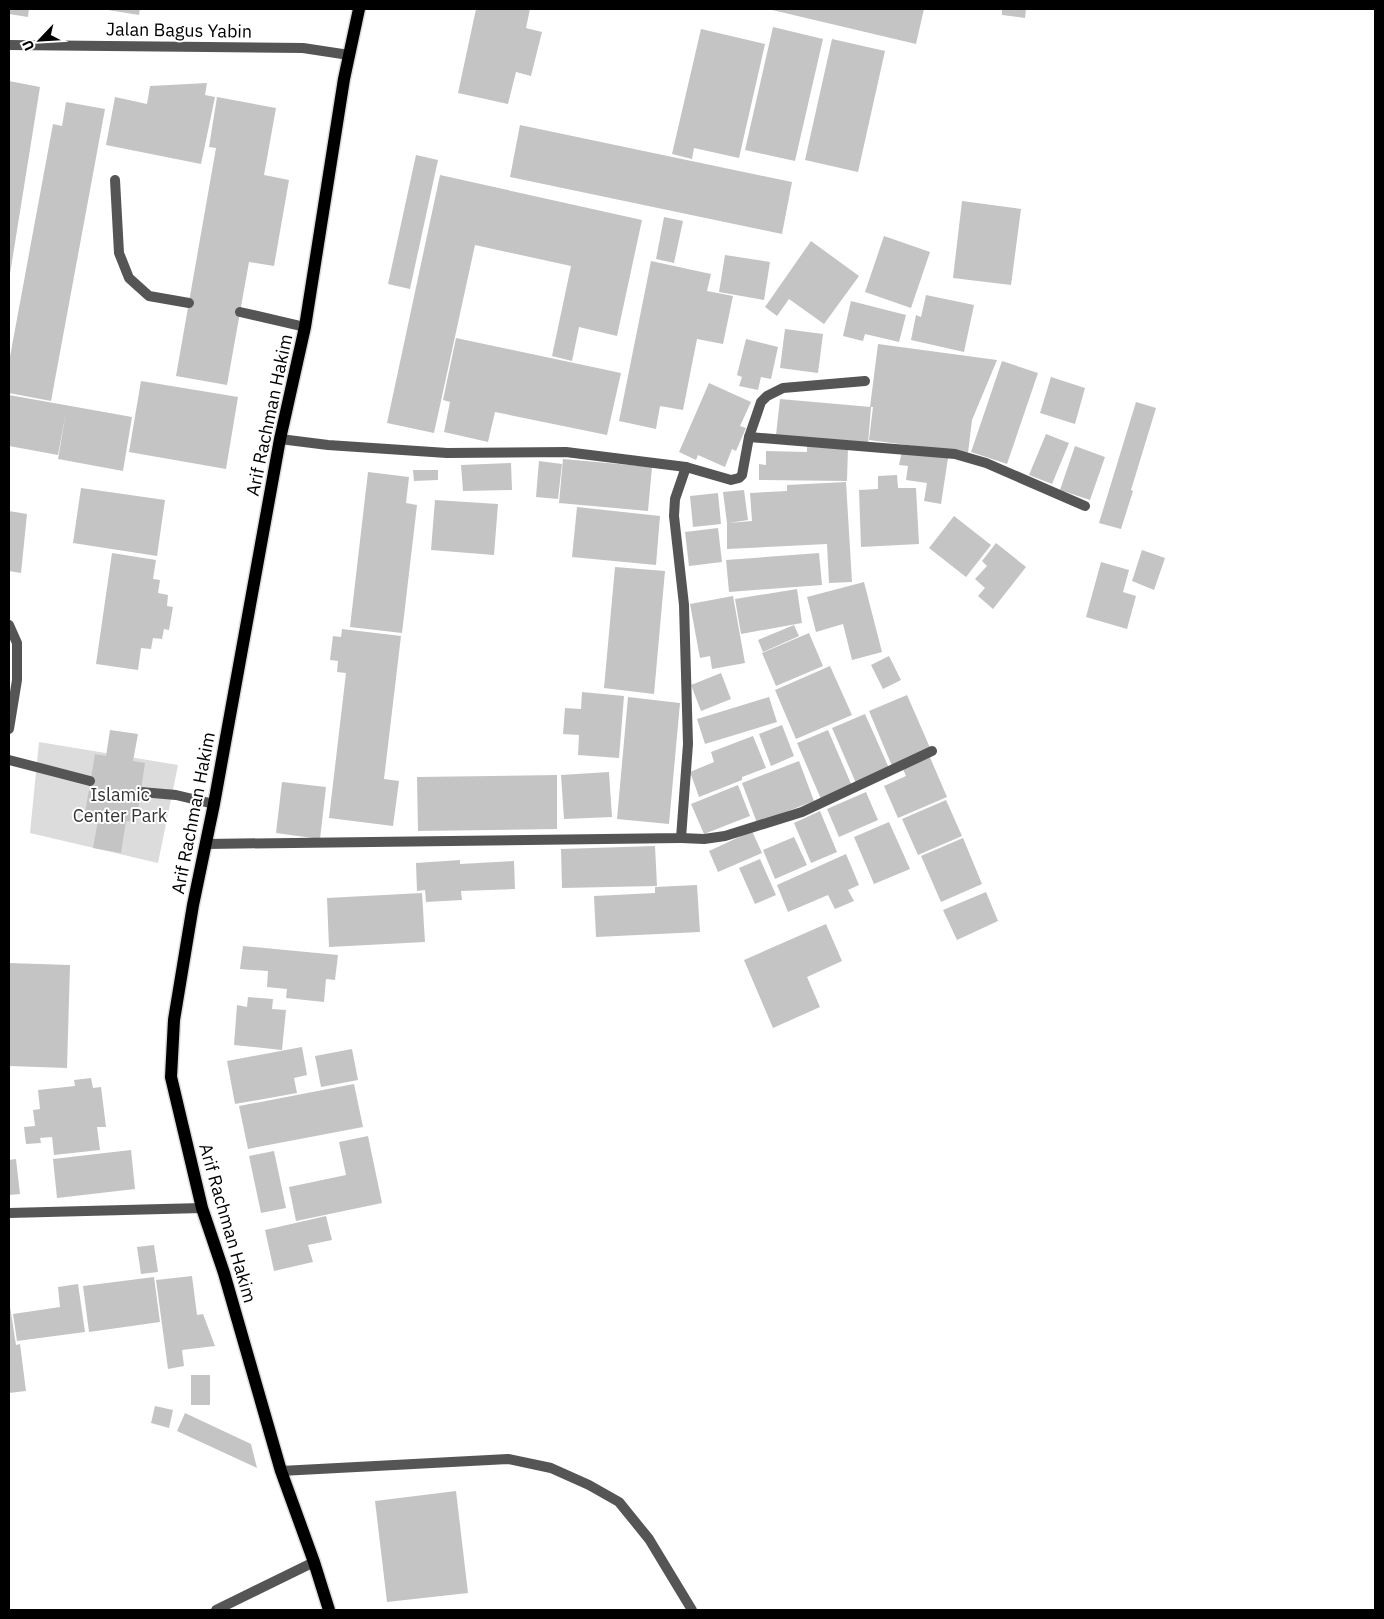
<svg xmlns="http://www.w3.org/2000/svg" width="1384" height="1619" font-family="'IBM Plex Sans',sans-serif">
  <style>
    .green { fill: #dcdcdc }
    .building { fill: #c4c4c4 }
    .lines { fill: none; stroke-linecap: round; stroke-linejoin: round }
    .primary-casing { stroke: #dbdbdb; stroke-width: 15 }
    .lane { stroke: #555; stroke-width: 10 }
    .street { stroke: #555; stroke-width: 10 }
    .primary { stroke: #000; stroke-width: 12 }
    .labels { text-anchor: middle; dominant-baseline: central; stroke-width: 4; stroke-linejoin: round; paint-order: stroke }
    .street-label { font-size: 18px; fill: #000; stroke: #fff }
    .park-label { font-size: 18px; fill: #333; stroke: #fff }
  </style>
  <rect width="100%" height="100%" fill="#fff"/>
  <polygon class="green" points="39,742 178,765 158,863 30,833"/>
  <g class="building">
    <polygon points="9,9 29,9 28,17 9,14"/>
    <polygon points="102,9 140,9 139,15"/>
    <polygon points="476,9 530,9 526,28 542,32 531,76 516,72 508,104 458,93"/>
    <polygon points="768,9 924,9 916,44"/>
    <polygon points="1002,9 1026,9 1025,18 1002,15"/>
    <polygon points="773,27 823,39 795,161 745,150"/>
    <polygon points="701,29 765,44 739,158 694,148 692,159 672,154"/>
    <polygon points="832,39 885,51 858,172 805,160"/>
    <polygon points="9,81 40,87 10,274 9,274"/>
    <polygon points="207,83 205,95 215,97 201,164 106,145 115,97 147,104 150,86"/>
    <polygon points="217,97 276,108 264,175 289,180 274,266 249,262 227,385 176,376 216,148 209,147"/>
    <polygon points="66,102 105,109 51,401 9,393 9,362 53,124 62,126"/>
    <polygon points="520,125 792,182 782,234 510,177"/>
    <polygon points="416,155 438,160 410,289 388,284"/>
    <polygon points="440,175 642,220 617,336 579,327 572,361 552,356 571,266 475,245 434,433 387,423"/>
    <polygon points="962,201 1021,209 1011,285 953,278"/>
    <polygon points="664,217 683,221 674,263 656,259"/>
    <polygon points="884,236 930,252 911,308 865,292"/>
    <polygon points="811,241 859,276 824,324 789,299 777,316 765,307"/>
    <polygon points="725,255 770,262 764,300 719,292"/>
    <polygon points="651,261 711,274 707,291 733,296 723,344 697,339 683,410 660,406 656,429 619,421"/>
    <polygon points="926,295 974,305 964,352 911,340 916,315 921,317"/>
    <polygon points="851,301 906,315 899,342 865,334 863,341 843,336"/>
    <polygon points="785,329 823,334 818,373 780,368"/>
    <polygon points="456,338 621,373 607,435 495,412 488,442 444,432 450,402 443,400"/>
    <polygon points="746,339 778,347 771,379 761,377 758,390 739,386 742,377 737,375"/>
    <polygon points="878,344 997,360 972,420 968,453 869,440 873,407 870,407"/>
    <polygon points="1002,361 1038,373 1007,464 971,452"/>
    <polygon points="1051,377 1085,388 1075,424 1040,413"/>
    <polygon points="141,381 238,397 226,469 129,452"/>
    <polygon points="709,383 751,402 740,426 746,428 736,451 732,449 725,467 698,455 696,460 679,452"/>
    <polygon points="9,395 132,417 123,471 58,459 66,412 58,455 9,446"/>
    <polygon points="780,399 871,407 868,444 776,435"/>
    <polygon points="1136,402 1156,408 1131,490 1133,491 1121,529 1099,523"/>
    <polygon points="1046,434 1069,443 1052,484 1029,475"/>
    <polygon points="807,446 848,447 847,481 759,480 759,464 766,465 766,451 807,452"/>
    <polygon points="1075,446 1105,457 1090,500 1060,490"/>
    <polygon points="902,451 948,458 941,504 924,501 927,483 906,480 908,466 899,465"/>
    <polygon points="563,459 652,467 648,511 559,503"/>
    <polygon points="539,461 562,464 558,499 536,497"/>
    <polygon points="511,463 512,490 463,491 461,465"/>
    <polygon points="413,470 438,470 438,480 414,481"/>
    <polygon points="368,472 409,477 406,503 417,505 402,633 350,627"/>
    <polygon points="897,475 898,488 916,488 919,544 861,547 859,490 878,489 878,476"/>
    <polygon points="846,482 852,582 829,583 827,544 727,549 727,523 723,492 744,490 748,520 729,523 752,521 750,493 787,491 787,485"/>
    <polygon points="81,488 165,500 157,556 73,543"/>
    <polygon points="718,493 721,524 693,527 690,496"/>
    <polygon points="435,500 498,504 494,555 431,550"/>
    <polygon points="577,507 660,516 656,565 572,557"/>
    <polygon points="9,511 27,514 21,573 9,571"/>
    <polygon points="954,516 991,545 966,577 929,548"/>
    <polygon points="718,528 722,562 689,566 685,532"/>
    <polygon points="996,543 1026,567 993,609 978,596 985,588 975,579 987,566 982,561"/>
    <polygon points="1142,550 1165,558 1154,590 1132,581"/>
    <polygon points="112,553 156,560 153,579 160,580 158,593 168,595 167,606 173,607 169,630 164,629 162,639 153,638 151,649 141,648 138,670 96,664"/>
    <polygon points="819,553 822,585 729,592 726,560"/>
    <polygon points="1101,562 1129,570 1123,592 1136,596 1127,629 1086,617"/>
    <polygon points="615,567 665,571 654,694 604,688"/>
    <polygon points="864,582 882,652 852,660 843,624 816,632 807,597"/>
    <polygon points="797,589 802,623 741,634 735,599"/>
    <polygon points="733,596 745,663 712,669 710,656 700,658 690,604"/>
    <polygon points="794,625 799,636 763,652 758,640"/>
    <polygon points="342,629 401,636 384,779 399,781 393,826 329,818 346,673 337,672 338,661 330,660 333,636 341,637"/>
    <polygon points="809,633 823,666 776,686 762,653"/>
    <polygon points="889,656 901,680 883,689 871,665"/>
    <polygon points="830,666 852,715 796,739 775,690"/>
    <polygon points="721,673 731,699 701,711 691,685"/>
    <polygon points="582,692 624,696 619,758 578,755 579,735 563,734 565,708 581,709"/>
    <polygon points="907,695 931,750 892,766 869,711"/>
    <polygon points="628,697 680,703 669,824 617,819"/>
    <polygon points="769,697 777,722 705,744 697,719"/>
    <polygon points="865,714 889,768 856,783 832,728"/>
    <polygon points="782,725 794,756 771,766 759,734"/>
    <polygon points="110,730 138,734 133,761 145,763 136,822 126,821 121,853 93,848 99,815 85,813 95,754 106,756"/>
    <polygon points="828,730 852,786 821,799 797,743"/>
    <polygon points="753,736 766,768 742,777 742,780 699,797 690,772 714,762 711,752"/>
    <polygon points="929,755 947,797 898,818 884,786 906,776 902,767"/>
    <polygon points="799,761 814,801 757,823 742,783"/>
    <polygon points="609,772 612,817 564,819 561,775"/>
    <polygon points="557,775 557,829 418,831 417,777"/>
    <polygon points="282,782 326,787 320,839 276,833"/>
    <polygon points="738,785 750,816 704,834 691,804"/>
    <polygon points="866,792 878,820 839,837 827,809"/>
    <polygon points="946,800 962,836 918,855 902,819"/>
    <polygon points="820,811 837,852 811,863 794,823"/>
    <polygon points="889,822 910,869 874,884 854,837"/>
    <polygon points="752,831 762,853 718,872 709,851"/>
    <polygon points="794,837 807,865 775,879 763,850"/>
    <polygon points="963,838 982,884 941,902 921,856"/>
    <polygon points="655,846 657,886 562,888 561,849"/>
    <polygon points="846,854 859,885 848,890 854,901 835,909 828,895 788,912 777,885"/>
    <polygon points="760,859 776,895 755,904 739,868"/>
    <polygon points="460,860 460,864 514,861 515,889 461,891 462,900 426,902 425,890 417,891 416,863"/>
    <polygon points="697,885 700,932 596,937 594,896 655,893 655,887"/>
    <polygon points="986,892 998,921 957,940 943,910"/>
    <polygon points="422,893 425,942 329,947 327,898"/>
    <polygon points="826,924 842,961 807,977 820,1007 773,1028 744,960"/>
    <polygon points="243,946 338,955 335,980 326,979 324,1002 286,998 287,989 267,987 268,971 240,969"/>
    <polygon points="9,963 70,965 67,1068 9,1066"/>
    <polygon points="248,997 273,999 272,1009 286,1010 282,1050 234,1045 237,1005 247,1007"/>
    <polygon points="302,1047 307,1075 294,1078 297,1093 235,1104 227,1061"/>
    <polygon points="352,1049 358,1080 321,1087 315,1056"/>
    <polygon points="91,1078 93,1088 101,1087 106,1127 97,1127 100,1150 54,1155 52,1137 40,1138 41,1143 26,1144 24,1127 35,1126 33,1110 40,1109 38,1090 75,1086 74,1080"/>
    <polygon points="354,1084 363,1127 248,1149 239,1106"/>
    <polygon points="368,1136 382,1203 296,1221 289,1187 346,1175 339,1142"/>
    <polygon points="131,1150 135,1189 57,1198 53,1159"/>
    <polygon points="274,1151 286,1208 261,1213 249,1156"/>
    <polygon points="16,1159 20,1194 9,1195 9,1160"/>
    <polygon points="326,1216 332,1240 308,1245 313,1262 274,1271 265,1230"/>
    <polygon points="154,1245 158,1272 141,1274 137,1247"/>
    <polygon points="192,1276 197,1315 203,1314 215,1346 182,1350 184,1366 168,1369 156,1280"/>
    <polygon points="154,1277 160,1322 89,1332 83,1286"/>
    <polygon points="78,1284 85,1332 17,1341 13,1314 60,1307 58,1287"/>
    <polygon points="9,1300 16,1345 20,1344 26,1391 9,1393"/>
    <rect x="191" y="1375" width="19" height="30"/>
    <polygon points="155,1406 173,1410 169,1428 151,1423"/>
    <polygon points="185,1413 251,1444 257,1468 177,1431"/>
    <polygon points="456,1491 468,1593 387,1602 375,1501"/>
  </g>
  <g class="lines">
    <defs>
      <polyline id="primary" points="329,1610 314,1562 281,1471 224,1273 202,1208 171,1077 174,1020 193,905 214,804 280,439 305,327 344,79 359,9"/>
    </defs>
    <use href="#primary" class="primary-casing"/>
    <g class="lane">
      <polyline points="115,180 119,253 129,278 149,296 189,303"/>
      <polyline points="240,312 305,327"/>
      <polyline points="9,625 17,643 17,680 9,729"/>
      <polyline points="9,760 90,781"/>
      <polyline points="141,792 176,795 214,804"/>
    </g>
    <g class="street">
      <polyline points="9,45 303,48 349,55"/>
      <polyline points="749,437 955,454 986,463 1085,506"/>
      <polyline points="280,439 328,445 447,453 566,452 686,467 731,480 739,478 742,475 749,437 761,402 767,396 783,388 865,381"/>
      <polyline points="681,838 704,839 725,836 802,812 932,751"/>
      <polyline points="206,844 681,838 688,744 684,605 674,516 675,499 686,467"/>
      <polyline points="9,1213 202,1208"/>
      <polyline points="281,1471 508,1459 551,1468 589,1485 619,1502 649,1539 692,1610"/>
      <polyline points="216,1610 314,1562"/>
    </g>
    <use href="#primary" class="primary"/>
  </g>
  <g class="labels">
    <g class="street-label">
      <text transform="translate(179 30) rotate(1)">Jalan Bagus Yabin</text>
      <text transform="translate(269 415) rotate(-78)">Arif Rachman Hakim</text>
      <text transform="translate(193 813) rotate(-79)">Arif Rachman Hakim</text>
      <text transform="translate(228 1223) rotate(74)">Arif Rachman Hakim</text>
    </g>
    <g class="park-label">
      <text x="120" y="794">Islamic<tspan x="120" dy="21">Center Park</tspan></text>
    </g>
  </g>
  <rect width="1384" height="1619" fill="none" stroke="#000000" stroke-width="20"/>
  <g transform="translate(40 40) rotate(245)" stroke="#ffffff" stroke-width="4" paint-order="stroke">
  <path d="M0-4L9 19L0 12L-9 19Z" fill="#000000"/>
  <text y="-8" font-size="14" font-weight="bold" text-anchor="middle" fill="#000000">U</text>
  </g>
</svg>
